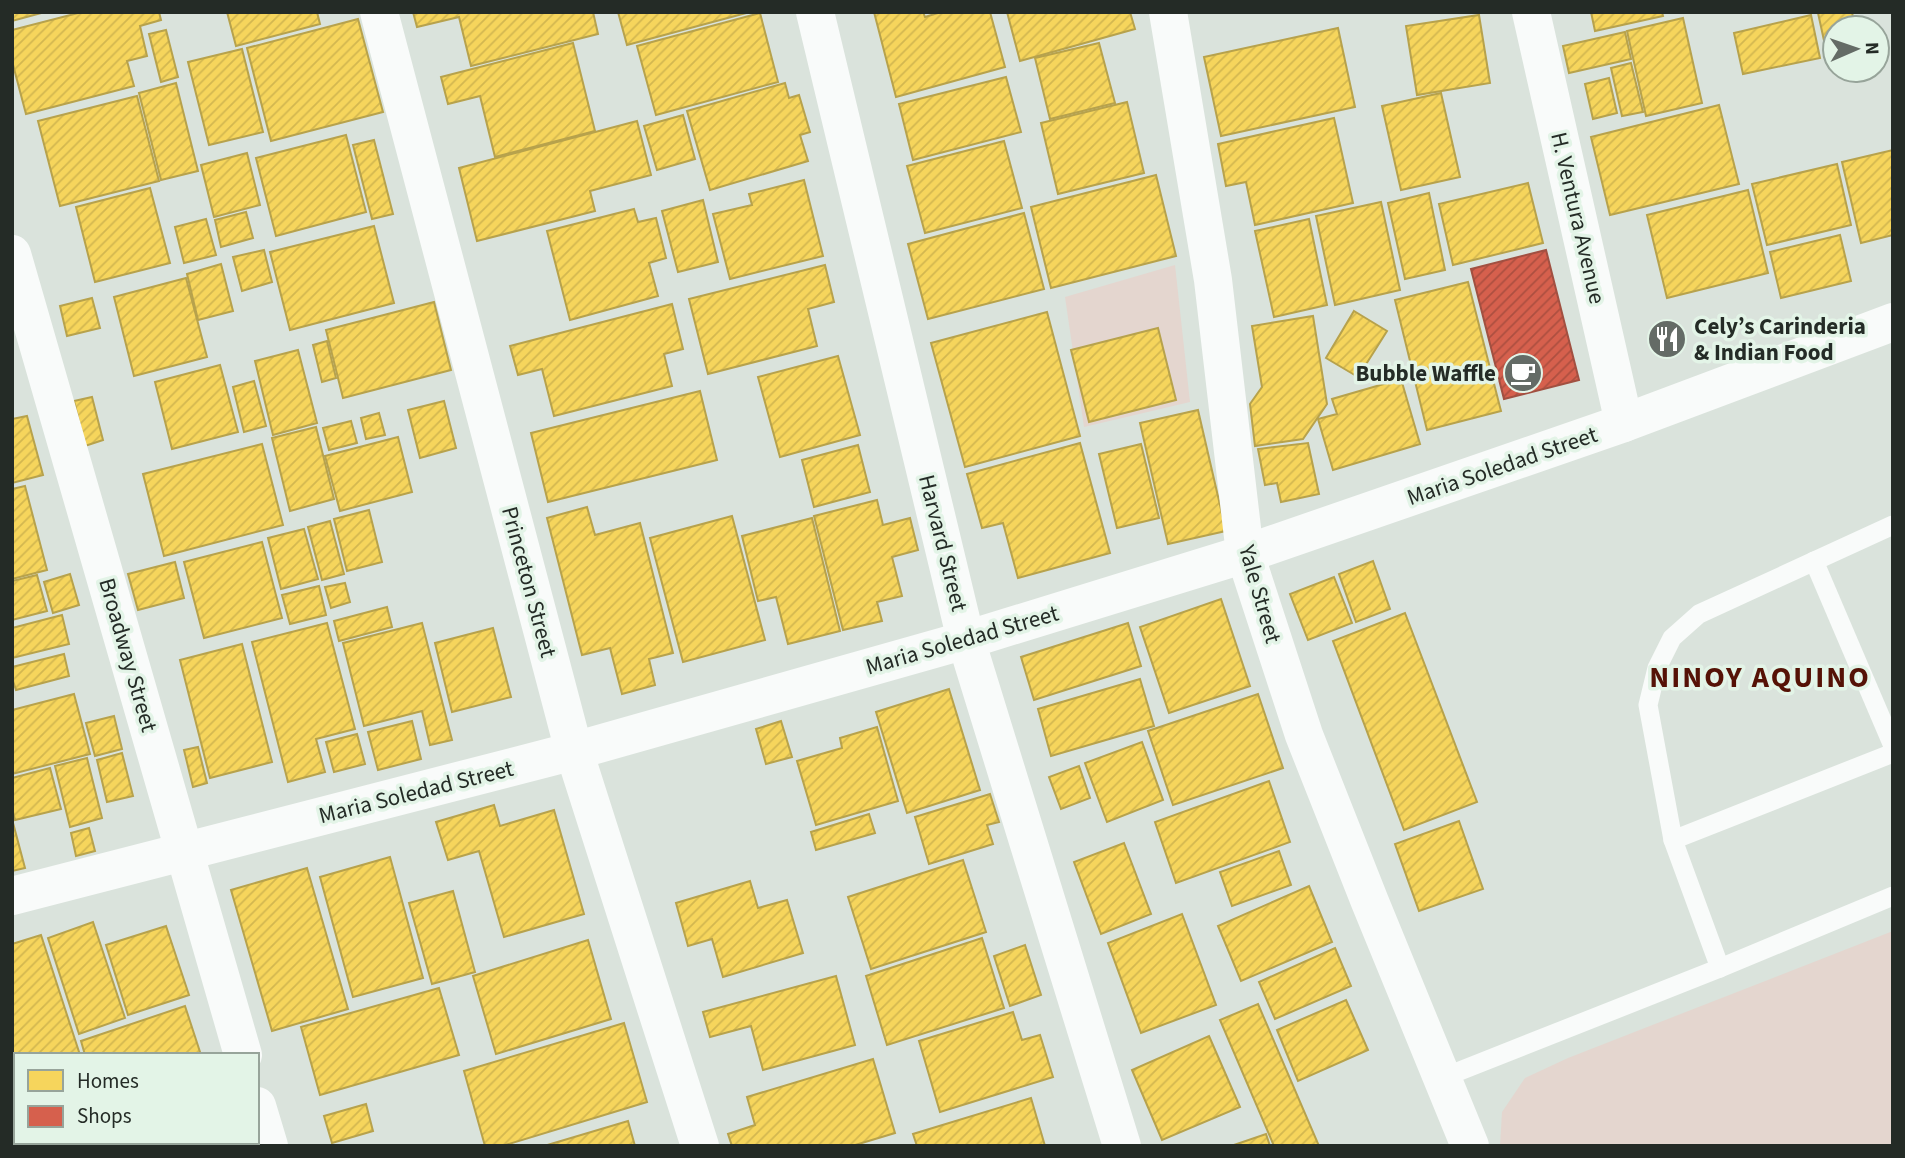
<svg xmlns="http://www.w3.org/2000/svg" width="1905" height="1158" font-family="'Source Sans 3',sans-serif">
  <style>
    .green { fill: #e4d6cf }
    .homes { fill: url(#homes-hatch); stroke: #b7a24c; stroke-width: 2 }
    .shops { fill: url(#shops-hatch); stroke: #a15041; stroke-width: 2 }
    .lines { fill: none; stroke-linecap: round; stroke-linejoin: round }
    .lane { stroke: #f9fbfa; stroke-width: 19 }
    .street { stroke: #f9fbfa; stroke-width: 38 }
    .labels { text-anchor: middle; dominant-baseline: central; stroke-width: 7; stroke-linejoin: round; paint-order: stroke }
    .street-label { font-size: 23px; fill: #242b26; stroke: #e3f4e7 }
    .poi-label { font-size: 23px; font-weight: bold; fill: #242b26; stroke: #e3f4e7; text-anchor: start }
    .district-label { font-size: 30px; font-weight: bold; letter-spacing: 2px; fill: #551206; stroke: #e3f4e7 }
  </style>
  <defs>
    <pattern id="homes-hatch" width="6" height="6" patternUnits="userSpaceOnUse" patternTransform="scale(1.75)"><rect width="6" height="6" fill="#f6d55c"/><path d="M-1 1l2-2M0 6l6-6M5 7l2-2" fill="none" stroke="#d3b750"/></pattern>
    <pattern id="shops-hatch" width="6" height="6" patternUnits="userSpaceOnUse" patternTransform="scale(1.75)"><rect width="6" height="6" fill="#d6604d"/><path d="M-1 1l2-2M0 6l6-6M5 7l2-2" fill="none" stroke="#ad4f40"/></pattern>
  </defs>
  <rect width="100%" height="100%" fill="#dae3dc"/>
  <g class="green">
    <polygon points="1175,265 1190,402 1084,427 1065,297"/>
    <polygon points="1893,931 1893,1146 1500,1146 1502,1112 1525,1078 1568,1058"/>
  </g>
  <g class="homes">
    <polygon points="12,12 45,12 12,21"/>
    <polygon points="82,12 159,12 161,20 140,26 147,56 127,61 134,86 26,114 12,61 12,30"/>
    <polygon points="227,12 317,12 320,24 236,46"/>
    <polygon points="413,12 593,12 598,34 471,66 459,17 417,27"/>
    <polygon points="618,12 750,12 627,45"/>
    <polygon points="874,12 923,12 925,17 941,12 990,12 1005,67 896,97"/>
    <polygon points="1007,12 1130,12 1135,29 1020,61"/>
    <polygon points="1591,12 1662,12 1663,16 1595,31"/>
    <polygon points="1822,12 1852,12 1855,28 1835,28 1835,43 1825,45 1818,13"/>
    <polygon points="760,13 778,82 656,115 637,46"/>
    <polygon points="1479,15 1490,83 1417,95 1406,26"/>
    <polygon points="1811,15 1820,58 1743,74 1734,33"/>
    <polygon points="1683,18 1702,103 1646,116 1627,31"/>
    <polygon points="358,19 383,112 271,141 247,48"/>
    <polygon points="1338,28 1355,107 1221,136 1204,57"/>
    <polygon points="166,30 178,77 161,82 149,34"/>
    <polygon points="1625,32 1631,59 1569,73 1563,46"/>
    <polygon points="573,43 595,131 495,157 480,96 448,104 441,77"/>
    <polygon points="1099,43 1115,103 1050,119 1035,58"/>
    <polygon points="242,49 263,132 209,145 188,62"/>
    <polygon points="1631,63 1643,112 1622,116 1611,68"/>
    <polygon points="1006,77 1021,132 913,160 899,104"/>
    <polygon points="1609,78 1617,113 1593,119 1585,84"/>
    <polygon points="176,83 198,171 161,180 139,93"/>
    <polygon points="785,83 789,98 799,95 810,132 800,135 808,161 710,190 687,111"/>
    <polygon points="1441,93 1460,177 1401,190 1382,106"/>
    <polygon points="137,96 159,181 60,206 38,121"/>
    <polygon points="1127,102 1144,173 1058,194 1041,123"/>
    <polygon points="1719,105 1739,184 1610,215 1591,137"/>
    <polygon points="683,115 695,159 657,170 644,126"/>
    <polygon points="1334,118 1353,203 1255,225 1246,182 1226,186 1218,144"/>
    <polygon points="637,121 651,175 590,191 595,211 477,241 459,168"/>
    <polygon points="346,135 366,212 276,236 256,158"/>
    <polygon points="374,140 393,214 372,219 353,145"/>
    <polygon points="1004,141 1022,208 925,233 907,166"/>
    <polygon points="1893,150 1893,235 1861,243 1842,162"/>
    <polygon points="247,153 260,205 214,217 201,165"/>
    <polygon points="1837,164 1851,225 1767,245 1752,184"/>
    <polygon points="1156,175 1176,256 1051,288 1031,207"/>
    <polygon points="804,180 823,256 730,279 713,214 752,205 749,194"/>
    <polygon points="1528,183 1543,243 1453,265 1439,204"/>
    <polygon points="150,188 170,263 95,282 76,207"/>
    <polygon points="1748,190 1768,273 1667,298 1647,215"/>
    <polygon points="1429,193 1445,270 1405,279 1388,203"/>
    <polygon points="703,200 718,262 678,272 662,211"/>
    <polygon points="1381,202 1400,290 1335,305 1316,216"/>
    <polygon points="634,209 638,222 656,218 666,258 649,263 658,296 570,320 547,231"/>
    <polygon points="246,212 253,238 221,247 215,220"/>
    <polygon points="1024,213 1044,289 928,319 908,244"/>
    <polygon points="206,219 216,255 184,263 175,227"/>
    <polygon points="1309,219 1327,305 1274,317 1255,231"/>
    <polygon points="374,226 394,303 290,330 270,252"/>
    <polygon points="1840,235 1851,281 1781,298 1770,252"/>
    <polygon points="264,250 272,282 242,291 233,257"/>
    <polygon points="221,264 233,311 198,320 187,274"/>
    <polygon points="825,265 834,302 808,309 817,346 708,374 689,299"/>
    <polygon points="186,278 207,357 134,376 114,297"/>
    <polygon points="1468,282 1501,411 1427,430 1395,300"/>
    <polygon points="92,298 100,328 67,336 60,306"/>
    <polygon points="434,302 451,370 343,398 326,330"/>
    <polygon points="672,304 683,349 664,354 672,386 554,416 542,369 518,375 510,346"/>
    <polygon points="1354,311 1387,331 1358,377 1326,358"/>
    <polygon points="1047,312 1080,436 965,467 931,343"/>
    <polygon points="1313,316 1327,404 1303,439 1255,446 1250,404 1262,387 1252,326"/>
    <polygon points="1158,328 1176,400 1089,422 1071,350"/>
    <polygon points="327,341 336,378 322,382 313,345"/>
    <polygon points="298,350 317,423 273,435 255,361"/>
    <polygon points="838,356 860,435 780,457 758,377"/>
    <polygon points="220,365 238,432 172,449 155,382"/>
    <polygon points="1401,379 1420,444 1333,470 1318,419 1337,414 1332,399"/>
    <polygon points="254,381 266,426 244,432 233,387"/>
    <polygon points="700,391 717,460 548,502 531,433"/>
    <polygon points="92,397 103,440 85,446 74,401"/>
    <polygon points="444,401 456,448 420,458 408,410"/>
    <polygon points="1198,410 1226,531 1168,544 1140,423"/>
    <polygon points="379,413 385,435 366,439 361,418"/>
    <polygon points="27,416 43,475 12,483 12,419"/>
    <polygon points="351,421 357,443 329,450 323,428"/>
    <polygon points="316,427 334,499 290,511 272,438"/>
    <polygon points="398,437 412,492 340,511 325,456"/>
    <polygon points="1080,443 1110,553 1018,578 1003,523 982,528 967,474"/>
    <polygon points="1308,443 1319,494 1281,502 1277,483 1265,485 1258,449"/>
    <polygon points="262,444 283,525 164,556 143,474"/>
    <polygon points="1141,444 1159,518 1117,528 1099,454"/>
    <polygon points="858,445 870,492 814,507 802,460"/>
    <polygon points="25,486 47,570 12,579 12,489"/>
    <polygon points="877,500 883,525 910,518 918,550 892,557 902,596 877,602 882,621 843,630 814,516"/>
    <polygon points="587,507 595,535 640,523 673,653 649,659 655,685 622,694 610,648 582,655 547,518"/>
    <polygon points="369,510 382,562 347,571 334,519"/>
    <polygon points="732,516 765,640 683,662 650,538"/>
    <polygon points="812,518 840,631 788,644 776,597 758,601 742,536"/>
    <polygon points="330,521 344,574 322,580 308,527"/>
    <polygon points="304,529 318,579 281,589 268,538"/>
    <polygon points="262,542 282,618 204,638 184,562"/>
    <polygon points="1373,561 1390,609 1356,622 1339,574"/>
    <polygon points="175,562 184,598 138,610 128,574"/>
    <polygon points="70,574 79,605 53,613 44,582"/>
    <polygon points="37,575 47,611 12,620 12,581"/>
    <polygon points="1334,577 1352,623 1308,640 1290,594"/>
    <polygon points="345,583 350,602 331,608 325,587"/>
    <polygon points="319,586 326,615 290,624 282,595"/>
    <polygon points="1221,599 1250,686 1169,713 1140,627"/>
    <polygon points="387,607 392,627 339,641 334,621"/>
    <polygon points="1405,613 1477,802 1404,830 1333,641"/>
    <polygon points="62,615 69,644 12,658 12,628"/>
    <polygon points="327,623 355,729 316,739 325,772 288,782 252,642"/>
    <polygon points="422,623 452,740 430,745 422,711 364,726 343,643"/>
    <polygon points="1128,623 1141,666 1034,700 1021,657"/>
    <polygon points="493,628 511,697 452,712 435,643"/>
    <polygon points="242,644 272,762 210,778 180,660"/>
    <polygon points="64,654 69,676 16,690 12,678 12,667"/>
    <polygon points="1140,679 1154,726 1051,756 1038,709"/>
    <polygon points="949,689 980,790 907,813 876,712"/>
    <polygon points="74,694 90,754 12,774 12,710"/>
    <polygon points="1258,694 1283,768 1173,805 1148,731"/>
    <polygon points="114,716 122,749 95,756 86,723"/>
    <polygon points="412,721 421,759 378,770 368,732"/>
    <polygon points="781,721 792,757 766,764 756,729"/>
    <polygon points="877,727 898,801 816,825 797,761 842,748 840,738"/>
    <polygon points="357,734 365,764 334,772 326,742"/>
    <polygon points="1142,742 1163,800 1107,822 1085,763"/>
    <polygon points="198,747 207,783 193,787 184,750"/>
    <polygon points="122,753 133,796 107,802 97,760"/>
    <polygon points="87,758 102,818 70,827 55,766"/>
    <polygon points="1079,766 1090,798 1061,809 1049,777"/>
    <polygon points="50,768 61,809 15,820 12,808 12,778"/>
    <polygon points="1269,781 1290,842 1176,883 1155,822"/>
    <polygon points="990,794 999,822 987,825 993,844 929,864 915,817"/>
    <polygon points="494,805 500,826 554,810 584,914 504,937 479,851 448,860 436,822"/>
    <polygon points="869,814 875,833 816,850 811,832"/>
    <polygon points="12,819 25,868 12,871"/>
    <polygon points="1459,821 1483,889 1419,911 1395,844"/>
    <polygon points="89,828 95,851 76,856 71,833"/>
    <polygon points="1124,843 1151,914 1101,934 1074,862"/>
    <polygon points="1279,851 1291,885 1232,906 1220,872"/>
    <polygon points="390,857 423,978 353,997 320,877"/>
    <polygon points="963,860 986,932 871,969 848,897"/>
    <polygon points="307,868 348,1009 272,1031 231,890"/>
    <polygon points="750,881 758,908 787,900 803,953 723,977 712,939 688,946 676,903"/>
    <polygon points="1309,886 1332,942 1241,981 1218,926"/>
    <polygon points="453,891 475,972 432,984 409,903"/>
    <polygon points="1182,914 1216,1005 1141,1033 1108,943"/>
    <polygon points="93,922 125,1018 79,1034 48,938"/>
    <polygon points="166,926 189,995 128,1015 106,945"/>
    <polygon points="41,935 80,1055 16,1055 16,1099 12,1100 12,944"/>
    <polygon points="982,938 1004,1008 887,1045 866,976"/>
    <polygon points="588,940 611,1019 496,1054 473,976"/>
    <polygon points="1025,945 1041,995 1010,1006 994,956"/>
    <polygon points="1335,948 1351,986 1275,1019 1259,982"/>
    <polygon points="836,976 855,1045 763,1070 751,1026 710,1037 703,1012"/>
    <polygon points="439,988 459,1055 320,1095 301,1027"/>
    <polygon points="1346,1000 1368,1050 1298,1081 1277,1030"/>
    <polygon points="1258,1004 1319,1146 1274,1146 1220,1020"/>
    <polygon points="185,1006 201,1055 85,1055 81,1041"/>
    <polygon points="1013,1012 1022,1040 1040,1035 1053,1077 940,1112 919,1041"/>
    <polygon points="624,1023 647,1102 502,1146 485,1146 464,1071"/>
    <polygon points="1209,1036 1240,1107 1162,1140 1132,1070"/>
    <polygon points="873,1059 895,1133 852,1146 732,1146 728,1134 755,1125 747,1097"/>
    <polygon points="1031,1098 1045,1146 917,1146 913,1134"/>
    <polygon points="366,1104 373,1131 332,1143 324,1116"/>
    <polygon points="16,1113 16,1142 102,1142 103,1146 12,1146 12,1114"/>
    <polygon points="628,1121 635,1146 544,1146"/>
    <polygon points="1266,1134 1270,1146 1231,1146"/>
    <polygon points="109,1142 233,1142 234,1146 110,1146"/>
  </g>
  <polygon class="shops" points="1546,250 1579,380 1504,399 1471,269"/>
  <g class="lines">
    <g class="lane">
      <polyline points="1814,561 1893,746"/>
      <polyline points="1673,840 1893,753"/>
      <polyline points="1720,968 1673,840 1648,705 1657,668 1672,638 1699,614 1893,525"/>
      <polyline points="1442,1078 1720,968 1893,896"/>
    </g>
    <g class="street">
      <polyline points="379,12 574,751 700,1146"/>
      <polyline points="815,12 966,640 1122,1146"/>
      <polyline points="1168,12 1213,280 1245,554 1304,735 1370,902 1470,1146"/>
      <polyline points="1531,12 1624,423"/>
      <polyline points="12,254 243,1055"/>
      <polyline points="12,896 574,751 966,640 1245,554 1624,423 1893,322"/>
      <polyline points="257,1106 269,1146"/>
    </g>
  </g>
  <defs>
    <symbol id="restaurant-disc" viewBox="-11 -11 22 22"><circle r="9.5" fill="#646b66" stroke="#e3f4e7"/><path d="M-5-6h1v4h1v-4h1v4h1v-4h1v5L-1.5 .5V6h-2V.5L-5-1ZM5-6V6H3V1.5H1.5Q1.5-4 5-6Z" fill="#fff"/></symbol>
    <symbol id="cafe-disc" viewBox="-11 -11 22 22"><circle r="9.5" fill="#646b66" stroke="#e3f4e7"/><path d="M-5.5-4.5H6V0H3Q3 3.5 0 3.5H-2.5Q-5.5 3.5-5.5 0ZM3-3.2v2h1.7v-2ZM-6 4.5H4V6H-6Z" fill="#fff"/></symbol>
  </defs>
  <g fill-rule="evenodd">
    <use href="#restaurant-disc" x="1645" y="317" width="44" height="44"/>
    <use href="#cafe-disc" x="1501" y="351" width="44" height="44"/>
  </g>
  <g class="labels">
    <g class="street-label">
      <text transform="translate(1578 218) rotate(77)">H. Ventura Avenue</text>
      <text transform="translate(1502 466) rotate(-19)">Maria Soledad Street</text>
      <text transform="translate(943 543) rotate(76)">Harvard Street</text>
      <text transform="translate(529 582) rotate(75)">Princeton Street</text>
      <text transform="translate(1260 594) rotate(74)">Yale Street</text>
      <text transform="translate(962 640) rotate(-16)">Maria Soledad Street</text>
      <text transform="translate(128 655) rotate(74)">Broadway Street</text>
      <text transform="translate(416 792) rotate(-14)">Maria Soledad Street</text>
    </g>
    <g class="poi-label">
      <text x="1694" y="326">Cely’s Carinderia<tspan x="1694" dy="26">&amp; Indian Food</tspan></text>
      <text x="1496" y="373" text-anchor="end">Bubble Waffle</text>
    </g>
    <g class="district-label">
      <text x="1760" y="677">NINOY AQUINO</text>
    </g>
  </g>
  <rect width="1905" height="1158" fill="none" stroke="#242b26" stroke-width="28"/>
  <rect x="14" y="1053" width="245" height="91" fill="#e3f4e7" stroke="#97a49a" stroke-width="2"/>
  <rect x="28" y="1070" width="35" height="21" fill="#f6d55c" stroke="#97a49a" stroke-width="2"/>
  <text x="77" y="1088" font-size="21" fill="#242b26">Homes</text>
  <rect x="28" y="1106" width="35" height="21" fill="#d6604d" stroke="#97a49a" stroke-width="2"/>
  <text x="77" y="1123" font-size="21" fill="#242b26">Shops</text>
  <g transform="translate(1856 49) rotate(88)"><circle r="33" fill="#e3f4e7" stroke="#97a49a" stroke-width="2"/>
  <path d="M0-5L12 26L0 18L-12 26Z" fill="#646b66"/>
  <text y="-10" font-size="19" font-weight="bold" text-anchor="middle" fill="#242b26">N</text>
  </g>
</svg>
